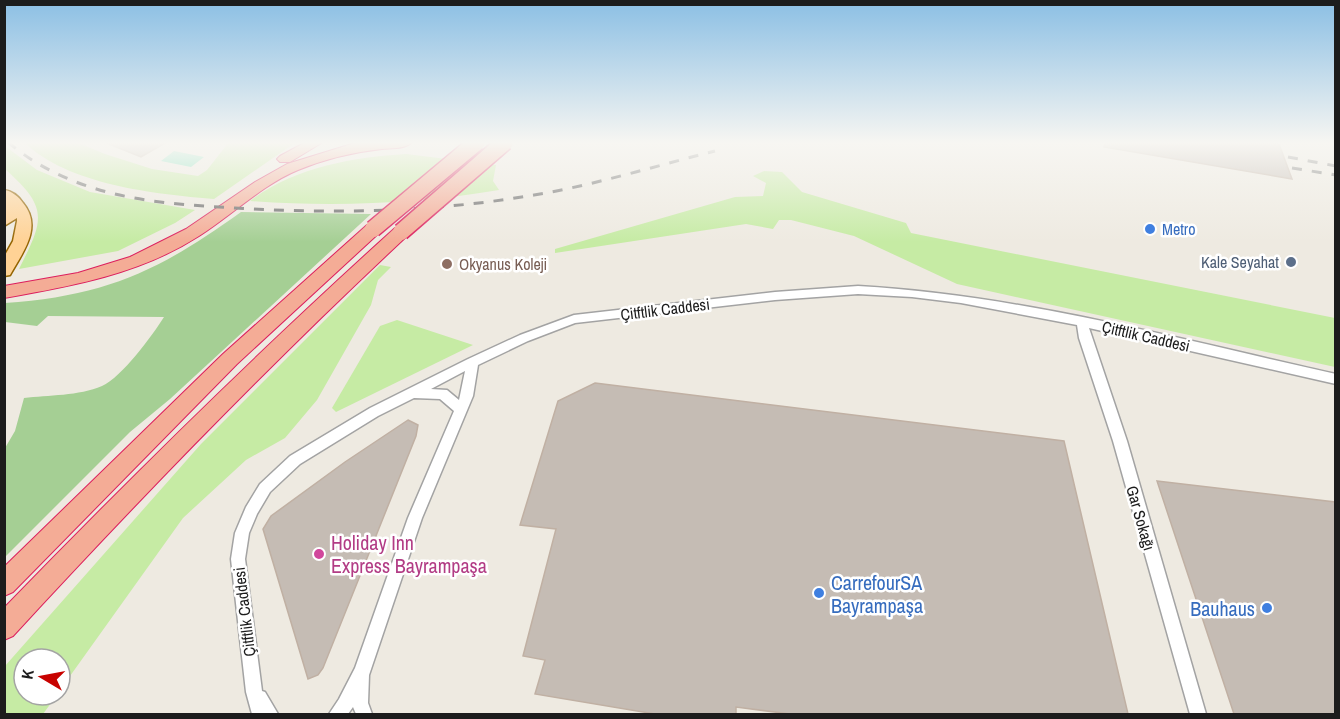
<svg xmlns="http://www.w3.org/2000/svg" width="1340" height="719" font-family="'Archivo Narrow',sans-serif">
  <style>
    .grass { fill: #c6eba4 }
    .forest { fill: #a5cf94 }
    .pitch { fill: #7be0ba }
    .building { fill: #c5bcb4; stroke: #c0b0a3; stroke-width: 1.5 }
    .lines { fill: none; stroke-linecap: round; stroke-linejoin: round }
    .minor-casing { stroke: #a3a3a3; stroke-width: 3 }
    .primary-casing { stroke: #946400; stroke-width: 3 }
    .trunk-casing { stroke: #dc1e5d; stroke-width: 2 }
    .minor { fill: #fff; fill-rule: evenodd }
    .primary { fill: #ffd295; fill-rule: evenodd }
    .trunk { fill: #f4ac96; fill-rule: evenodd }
    .rail { stroke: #6a6a6a; stroke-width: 3; stroke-dasharray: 10 10; stroke-linecap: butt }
    .trunk-bridge-casing { stroke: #dc1e5d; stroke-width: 19; stroke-linecap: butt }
    .trunk-bridge { stroke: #f4ac96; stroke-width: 16 }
    .shop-dot { fill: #3f7fe0; stroke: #fff; stroke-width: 2 }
    .service-dot { fill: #5c6f8a; stroke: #fff; stroke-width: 2 }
    .education-dot { fill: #8d6e63; stroke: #fff; stroke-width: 2 }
    .hotel-dot { fill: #d1479c; stroke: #fff; stroke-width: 2 }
    .labels { text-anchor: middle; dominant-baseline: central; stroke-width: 5; stroke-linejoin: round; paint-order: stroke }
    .shop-label { font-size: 16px; fill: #366cbe; stroke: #fff; text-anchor: start }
    .service-label { font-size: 16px; fill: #4e5e75; stroke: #fff; text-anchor: end }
    .education-label { font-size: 16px; fill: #785e54; stroke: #fff; text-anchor: start }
    .street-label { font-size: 16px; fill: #1c1c1c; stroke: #fff }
    .near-hotel-label { font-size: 20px; fill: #b23c85; stroke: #fff; text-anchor: start }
    .near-shop-label { font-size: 20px; fill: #366cbe; stroke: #fff; text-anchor: start }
  </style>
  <rect width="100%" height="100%" fill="#eeeae1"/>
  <g class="grass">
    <path d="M24 142H76L105 154 152 169 198 176 207 170 229 142H296L214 199C155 194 68 185 24 142Z"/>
    <path d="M5 146 37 170 90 192 195 210 175 223 118 251 19 269C44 219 49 208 5 169Z"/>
    <path d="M406 154 496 165 493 181 499 190C416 204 334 207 250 201 293 168 353 157 406 154Z"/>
    <polygon points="764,171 782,172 802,192 906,223 911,233 1335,318 1335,367 957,284 854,236 791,220 779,220 773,229 746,224 555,253 555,249 735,197 763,196 766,183 753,176"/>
    <polygon points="380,265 391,267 378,280 371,305 317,400 285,438 246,460 183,518 60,690 60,659 24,659 24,695 57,695 43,714 5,714 5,666 201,444"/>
    <polygon points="397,320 473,345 336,412 332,408 380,326"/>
  </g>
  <path class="forest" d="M241 212 371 214 170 399 130 432 5 557V448L15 431 24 398C48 395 79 396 102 386 122 377 152 336 164 317L48 316 37 326 5 322V303C106 296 159 271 241 212Z"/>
  <polygon class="pitch" points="174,151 204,157 191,167 161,161"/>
  <g class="building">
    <polygon points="104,142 167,142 141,157"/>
    <polygon points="1105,142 1263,142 1279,144 1292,179 1104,147"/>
    <polygon points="595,383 1064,441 1128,714 790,714 736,707 736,714 655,714 535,694 545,660 523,656 556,529 520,525 558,401"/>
    <polygon points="408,420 418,425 416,436 323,668 318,675 308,679 263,529 271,516 345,462"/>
    <polygon points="1157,481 1335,502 1335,714 1234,714"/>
  </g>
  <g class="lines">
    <defs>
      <path id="minor" d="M858 286C1020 295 1178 339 1336 374V384L1089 328 1127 441 1206 714H1190L1113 441 1079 338 1077 325 961 303 912 297 858 294 775 300 575 323 528 341 478 365 473 396 422 518 369 675 368 703 372 714H356L353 707 348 714H329L339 699 355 668 408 518 454 411 440 399 414 398 378 416 300 464 270 492 257 514 249 533 245 559 262 691 265 692 278 714H252L246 692 231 559 235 533 246 507 260 484 290 456 370 408 468 359 520 335 574 315 775 292ZM465 371 459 400 447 390 431 389Z"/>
      <path id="primary" d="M4 190C12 191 19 197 23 203 43 227 23 252 10 275L4 276V257L13 241 17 221V218L4 226Z"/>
      <g id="trunk">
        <polygon points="306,142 323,142 290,162 280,162 277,159 280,156"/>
        <path d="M412 142C406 149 392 148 382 149 354 152 325 159 298 170 262 185 232 215 199 236 140 274 72 286 4 298V286L78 273 130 257 186 229 255 182 287 164 355 143Z"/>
        <polygon points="373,224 379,225 381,229 379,233 237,364 13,592 4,596 4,567 223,354 367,225"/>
        <path d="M401 227 407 228 409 232 407 236C270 364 140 498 13 636L4 640V608C131 477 260 350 395 228Z"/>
      </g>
    </defs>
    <use href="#minor" class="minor-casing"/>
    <use href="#primary" class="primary-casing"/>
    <use href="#trunk" class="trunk-casing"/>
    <use href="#minor" class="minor"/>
    <use href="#primary" class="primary"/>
    <use href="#trunk" class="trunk"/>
    <g class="rail">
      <path d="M8 142C31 162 58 176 87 186 134 202 185 205 235 208 335 214 435 212 534 195 595 185 655 166 715 151"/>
      <polyline points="1288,157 1336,166"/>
      <polyline points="1292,168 1336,175"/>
    </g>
    <defs>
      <g id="trunk-bridge">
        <polyline points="373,229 477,142"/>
        <polyline points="401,232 505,142"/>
      </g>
    </defs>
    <use href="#trunk-bridge" class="trunk-bridge-casing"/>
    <use href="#trunk-bridge" class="trunk-bridge"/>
  </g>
  <linearGradient id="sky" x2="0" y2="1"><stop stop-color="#8bbfe4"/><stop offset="0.59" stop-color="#f7f6f2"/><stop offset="1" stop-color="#f7f6f2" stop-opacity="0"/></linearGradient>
  <rect width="1340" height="242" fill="url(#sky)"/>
  <g class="shop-dot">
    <circle cx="1150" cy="229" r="6"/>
    <circle cx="819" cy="593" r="6"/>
    <circle cx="1267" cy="608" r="6"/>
  </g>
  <circle class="service-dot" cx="1291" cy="262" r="6"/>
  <circle class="education-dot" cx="447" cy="264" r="6"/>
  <circle class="hotel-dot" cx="319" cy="554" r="6"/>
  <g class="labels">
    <g class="shop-label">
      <text x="1162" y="229">Metro</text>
    </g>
    <g class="service-label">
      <text x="1279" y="262">Kale Seyahat</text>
    </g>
    <g class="education-label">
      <text x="459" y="264">Okyanus Koleji</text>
    </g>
    <g class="street-label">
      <text transform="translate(665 309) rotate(-7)">Çitftlik Caddesi</text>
      <text transform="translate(1146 336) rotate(13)">Çitftlik Caddesi</text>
      <text transform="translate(1141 518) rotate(74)">Gar Sokağı</text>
      <text transform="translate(244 612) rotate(-97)">Çitftlik Caddesi</text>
    </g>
    <g class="near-hotel-label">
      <text x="331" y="542">Holiday Inn<tspan x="331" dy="23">Express Bayrampaşa</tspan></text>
    </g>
    <g class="near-shop-label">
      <text x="831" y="582">CarrefourSA<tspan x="831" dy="23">Bayrampaşa</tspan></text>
      <text x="1255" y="608" text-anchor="end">Bauhaus</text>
    </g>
  </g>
  <rect width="1340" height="719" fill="none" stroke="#1c1c1c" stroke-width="12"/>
  <g transform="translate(42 677) rotate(280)"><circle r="28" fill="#ffffff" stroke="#a4a4a4" stroke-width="1.5"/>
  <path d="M0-4.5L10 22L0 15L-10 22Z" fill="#c80200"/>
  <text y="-9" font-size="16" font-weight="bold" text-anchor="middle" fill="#1c1c1c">K</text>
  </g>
</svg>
